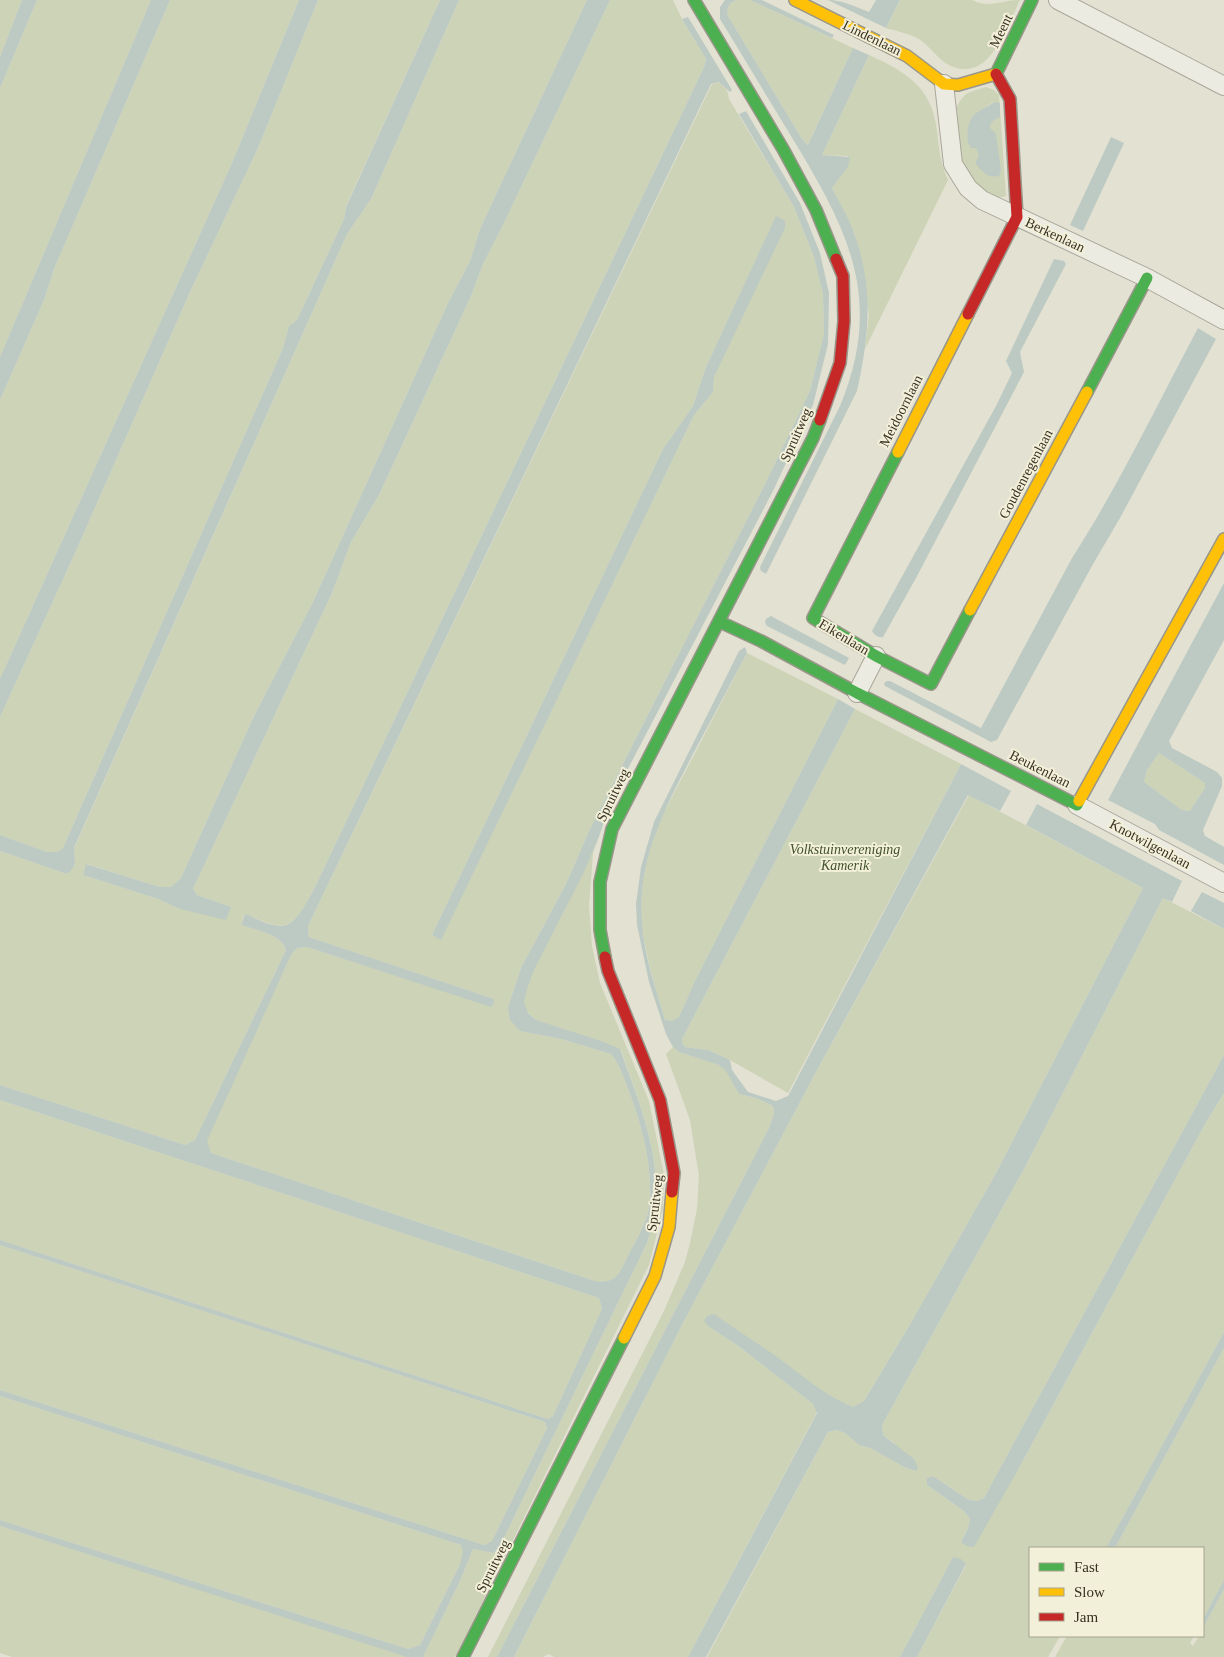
<svg xmlns="http://www.w3.org/2000/svg" width="1224" height="1657" font-family="Georgia,serif">
  <style>
    .green { fill: #cdd3b6; fill-rule: evenodd }
    .water { fill: #bccac3; fill-rule: evenodd }
    .lines { fill: none; stroke-linecap: round; stroke-linejoin: round }
    .street-casing { stroke: #a9a69a; stroke-width: 20 }
    .fast-casing { stroke: #99968a; stroke-width: 14 }
    .slow-casing { stroke: #99968a; stroke-width: 14 }
    .jam-casing { stroke: #99968a; stroke-width: 14 }
    .street { stroke: #ecebe2; stroke-width: 18 }
    .fast { stroke: #4caf50; stroke-width: 11 }
    .slow { stroke: #ffc107; stroke-width: 11 }
    .jam { stroke: #c62828; stroke-width: 11 }
    .labels { text-anchor: middle; dominant-baseline: central; stroke-width: 4; stroke-linejoin: round; paint-order: stroke }
    .street-label { font-size: 14px; fill: #383122; stroke: #f3f0d9 }
    .park-label { font-size: 14px; font-style: italic; fill: #41522b; stroke: #f3f0d9 }
  </style>
  <rect width="100%" height="100%" fill="#e3e1d2"/>
  <g class="green">
    <polygon points="0,0 22,0 0,57"/>
    <polygon points="37,0 151,0 0,357 0,88"/>
    <polygon points="170,0 299,0 232,163 0,679 0,400 44,300 54,269"/>
    <polygon points="318,0 440,0 346,206 344,219 297,320 289,326 283,348 63,848 57,852 47,852 0,835 0,717 75,553 190,292 258,148"/>
    <path d="M459 0H587L480 229 470 261 448 303 313 602 254 716 181 878 171 887H160L87 864 83 875 158 899 180 909 231 907 197 895 193 889 332 593 351 542 379 495 471 296 483 264 504 223 610 0H673L682 19 706 59 704 67 316 885C307 900 297 931 274 925 264 922 254 917 244 915L241 925C255 930 282 934 286 950L195 1140 185 1145 0 1085V851L64 873 75 865 74 849 347 234 371 199Z"/>
    <path d="M737 0H750L853 48 808 145 802 139 728 16C726 8 729 2 737 0Z"/>
    <path d="M900 0H972C990 9 1001 0 1020 0 1007 26 990 83 951 66 938 60 931 47 919 39 910 34 896 31 886 28Z"/>
    <path d="M869 55C906 72 932 87 937 131 939 150 940 162 948 180L865 349 869 315 855 235 832 188 848 167V156L822 155Z"/>
    <path d="M719 82 727 90 729 99 794 207 814 257 823 294 824 334 810 391 764 486 590 829 566 884 521 968 508 1007 520 1031 561 1039 611 1054C618 1062 621 1071 625 1081 640 1118 652 1160 650 1201 649 1219 637 1238 629 1254 619 1272 620 1281 598 1282L211 1153 206 1141 291 955 297 948 307 947 491 1006 494 1003 493 999 309 937 308 926 712 84ZM776 217 714 377 713 392 694 415 441 939 432 935 663 449 693 406 706 367Z"/>
    <path d="M986 87 994 90 999 95 1006 196C987 203 970 180 962 165 960 160 954 118 955 112 956 106 961 99 965 95 970 91 980 89 986 87ZM993 102V120L990 124V128L1001 170 975 163C980 157 980 154 976 148L982 110Z"/>
    <path d="M747 653 838 699 695 981 679 1017 672 1022 665 1020C656 989 646 958 642 926 638 893 647 855 658 824Z"/>
    <polygon points="855,709 961,764 788,1093 730,1060 708,1050 685,1047 682,1043 682,1039"/>
    <polygon points="1159,753 1205,783 1205,788 1190,811 1182,810 1144,782 1147,770"/>
    <polygon points="969,795 1143,888 995,1175 909,1326 864,1401 853,1407 838,1401 708,1326 737,1345 813,1404 817,1412 688,1657 554,1657 549,1654 543,1657 514,1657 684,1321 816,1072"/>
    <path d="M600 834 593 853 589 906 592 946 600 983 649 1101 664 1175 663 1209 649 1265 455 1657H423L460 1581 473 1549 493 1553 499 1548 647 1243C650 1233 654 1223 655 1213 662 1157 639 1101 621 1050L536 1020C530 1015 524 1010 524 1001 524 980 547 943 557 924 572 894 587 864 600 834Z"/>
    <polygon points="1163,898 1224,929 1224,1055 984,1498 977,1501 969,1500 933,1476 927,1485 964,1511 970,1519 968,1528 961,1542 1019,1468 1205,1124 1224,1093 1224,1332 1106,1548 1030,1548 1030,1636 1060,1636 1048,1657 917,1657 966,1565 953,1557 900,1657 707,1657 828,1432 837,1430 845,1433 859,1445 870,1448 906,1468 916,1471 893,1442 883,1435 882,1425 1025,1167"/>
    <path d="M673 1047C687 1060 714 1056 727 1072 732 1078 735 1087 739 1094L756 1098 773 1106 774 1114 769 1128 497 1657H488L664 1311 685 1262 690 1243 697 1209 699 1176 690 1120 666 1054Z"/>
    <polygon points="0,1100 599,1298 602,1309 553,1416 548,1419 0,1240"/>
    <polygon points="0,1245 545,1422 547,1428 492,1541 484,1545 0,1390"/>
    <polygon points="1224,1348 1224,1580 1203,1619 1203,1548 1115,1548"/>
    <polygon points="0,1396 461,1545 464,1552 460,1564 420,1645 408,1649 0,1520"/>
    <polygon points="0,1526 407,1656 407,1657 12,1657 0,1653"/>
    <polygon points="1224,1589 1224,1657 1055,1657 1067,1636 1194,1636 1190,1643 1193,1646 1199,1636 1203,1636 1203,1628"/>
  </g>
  <g class="water">
    <polygon points="22,0 37,0 0,88 0,57"/>
    <polygon points="151,0 170,0 54,269 44,300 0,400 0,357"/>
    <polygon points="299,0 318,0 258,148 190,292 75,553 0,717 0,679 232,163"/>
    <polygon points="440,0 459,0 371,199 347,234 74,848 75,864 69,873 64,873 0,851 0,835 47,852 57,852 63,848 283,348 289,326 297,320 344,219 346,207"/>
    <polygon points="587,0 610,0 504,223 483,264 471,296 379,495 351,542 332,593 193,889 197,895 231,907 226,920 180,909 158,899 83,875 86,864 160,887 171,887 181,878 254,716 313,602 448,303 470,261 480,229"/>
    <path d="M725 0H737C729 2 726 8 728 16L802 139 808 145 853 48 869 55 822 155 850 157 848 167 832 188C840 204 850 220 855 236 874 291 869 336 857 391L766 574 761 571 760 567 840 406C885 298 847 228 791 136 767 97 744 58 720 19V7Z"/>
    <polygon points="750,0 762,0 834,35 832,38"/>
    <path d="M828 0C843 0 856 7 869 12L876 0H900L886 28Z"/>
    <path d="M688 17 732 90 730 92 719 82 711 84 308 926 309 937 494 999V1003L491 1007 307 947 297 948 291 955 207 1141 211 1153 598 1282C620 1281 619 1272 629 1254 637 1238 649 1219 650 1201 652 1160 640 1118 625 1081 621 1071 618 1062 611 1054L561 1039 520 1031 510 1020 508 1007 521 968 566 884 590 829 764 486 810 391 824 334 823 294 814 257 794 207 739 114 746 111 800 203 820 253 829 293 828 344 813 405 773 491 609 805 600 834 584 872 534 970 527 989 524 1002 528 1013 536 1020 601 1041 620 1049C639 1101 662 1157 655 1213 654 1223 650 1233 647 1243L499 1548 493 1553 473 1549 460 1581 423 1657H407L0 1526V1520L408 1649 420 1645 460 1564 463 1552 461 1545 0 1396V1390L484 1545 492 1541 547 1428 545 1422 0 1245V1240L548 1419 553 1416 602 1309 599 1298 0 1100V1085L185 1145 195 1140 286 950C282 934 255 930 241 925L245 914C256 918 274 929 286 925 298 922 310 896 316 885L704 67 706 59 682 19Z"/>
    <path d="M994 102 1000 103V117C994 120 990 121 990 128L996 134 1001 170 999 176C987 178 983 172 975 163 979 157 980 155 976 148H971C965 140 967 124 973 116 979 110 988 107 994 102Z"/>
    <polygon points="1111,137 1124,143 1083,231 1070,225"/>
    <polygon points="776,216 785,221 785,228 714,377 713,392 694,415 441,940 432,935 663,449 693,406 706,367"/>
    <path d="M1054 259 1064 261 1066 264 1020 352 1024 372 916 578 883 637C879 638 874 635 872 631L996 406 1012 373 1006 361Z"/>
    <path d="M1198 328 1216 339 1120 518 1093 564 997 740 991 742 885 686 884 683 887 681H890L981 728 1072 558C1119 485 1157 405 1198 328Z"/>
    <path d="M1224 583V640L1169 741 1172 748 1217 772 1222 778V786L1203 830 1205 836 1224 847V865L1159 830 1155 824 1108 800ZM1159 753 1205 783V788L1190 811 1182 810 1144 782 1147 770Z"/>
    <polygon points="771,616 849,658 845,665 767,626 765,622 766,619"/>
    <path d="M745 647 747 653C729 687 711 720 693 754 665 809 637 859 642 923 644 956 656 988 665 1020L672 1021 679 1017 695 981 838 699 855 709 682 1039V1043L685 1047 708 1050 730 1060 732 1070 748 1092 776 1101 788 1096 961 764 1011 791 1000 811 968 795 816 1072 684 1321 514 1657H497L769 1128 774 1114 773 1106 756 1098 739 1094 726 1071 719 1065 679 1052 673 1047 666 1034 649 982 637 925 636 904 641 867 654 822 739 651Z"/>
    <path d="M1037 804 1182 881 1172 902 1163 898 1025 1167 882 1425 883 1435 914 1459 918 1468 916 1471 906 1468 870 1448 859 1445 845 1433 837 1430 828 1432 706 1657H688L817 1413 813 1404 737 1345 708 1326 704 1321 707 1316 714 1314C738 1331 764 1347 788 1365 809 1381 828 1397 853 1407L864 1401 909 1326 995 1175 1143 888 1026 825Z"/>
    <polygon points="1202,892 1224,903 1224,929 1191,911"/>
    <polygon points="1224,1055 1224,1093 1205,1124 1019,1468 974,1547 967,1546 961,1542 968,1528 970,1519 964,1511 927,1485 927,1478 933,1476 969,1500 977,1501 984,1498"/>
    <polygon points="1224,1332 1224,1348 1115,1548 1106,1548"/>
    <polygon points="953,1557 961,1559 966,1564 917,1657 900,1657"/>
    <polygon points="1224,1580 1224,1589 1203,1628 1203,1619"/>
  </g>
  <g class="lines">
    <defs>
      <g id="street">
        <polyline points="1058,0 1224,86"/>
        <polyline points="944,84 953,164 968,188 982,200 1147,278 1224,320"/>
        <polyline points="857,693 876,656"/>
        <polyline points="1077,805 1224,883"/>
      </g>
      <g id="fast">
        <polyline points="694,0 783,149 816,210 836,259"/>
        <polyline points="996,74 1032,0"/>
        <polyline points="1087,392 1147,278"/>
        <polyline points="898,452 813,618 876,656 931,684 970,610"/>
        <polyline points="720,622 761,641 857,693 1077,805 1079,801"/>
        <polyline points="605,957 600,930 600,882 612,829 813,438 820,420"/>
        <polyline points="463,1657 624,1338"/>
      </g>
      <g id="slow">
        <polyline points="795,0 907,56 944,84 958,85 996,74"/>
        <polyline points="898,452 968,314"/>
        <polyline points="970,610 1087,392"/>
        <polyline points="1079,801 1224,539"/>
        <polyline points="624,1338 655,1276 669,1227 672,1192"/>
      </g>
      <g id="jam">
        <polyline points="968,314 1017,217 1010,99 996,74"/>
        <polyline points="820,420 840,363 844,321 843,276 836,259"/>
        <polyline points="605,957 608,971 660,1100 674,1173 672,1192"/>
      </g>
    </defs>
    <use href="#street" class="street-casing"/>
    <use href="#fast" class="fast-casing"/>
    <use href="#slow" class="slow-casing"/>
    <use href="#jam" class="jam-casing"/>
    <use href="#street" class="street"/>
    <use href="#fast" class="fast"/>
    <use href="#slow" class="slow"/>
    <use href="#jam" class="jam"/>
  </g>
  <g class="labels">
    <g class="street-label">
      <text transform="translate(1001 31) rotate(-64)">Meent</text>
      <text transform="translate(872 38) rotate(26)">Lindenlaan</text>
      <text transform="translate(1055 235) rotate(25)">Berkenlaan</text>
      <text transform="translate(901 411) rotate(-63)">Meidoornlaan</text>
      <text transform="translate(796 435) rotate(-66)">Spruitweg</text>
      <text transform="translate(1026 474) rotate(-62)">Goudenregenlaan</text>
      <text transform="translate(844 637) rotate(31)">Eikenlaan</text>
      <text transform="translate(1040 769) rotate(27)">Beukenlaan</text>
      <text transform="translate(613 795) rotate(-64)">Spruitweg</text>
      <text transform="translate(1150 844) rotate(28)">Knotwilgenlaan</text>
      <text transform="translate(655 1203) rotate(-83)">Spruitweg</text>
      <text transform="translate(493 1566) rotate(-63)">Spruitweg</text>
    </g>
    <g class="park-label">
      <text x="845" y="849">Volkstuinvereniging<tspan x="845" dy="16">Kamerik</tspan></text>
    </g>
  </g>
  <rect x="1029" y="1547" width="175" height="90" fill="#f3f0d9" stroke="#a8a490"/>
  <rect x="1039" y="1563" width="25" height="8" fill="#4caf50" stroke="#a8a490"/>
  <text x="1074" y="1572" font-size="15" fill="#383122">Fast</text>
  <rect x="1039" y="1588" width="25" height="8" fill="#ffc107" stroke="#a8a490"/>
  <text x="1074" y="1597" font-size="15" fill="#383122">Slow</text>
  <rect x="1039" y="1613" width="25" height="8" fill="#c62828" stroke="#a8a490"/>
  <text x="1074" y="1622" font-size="15" fill="#383122">Jam</text>
</svg>
